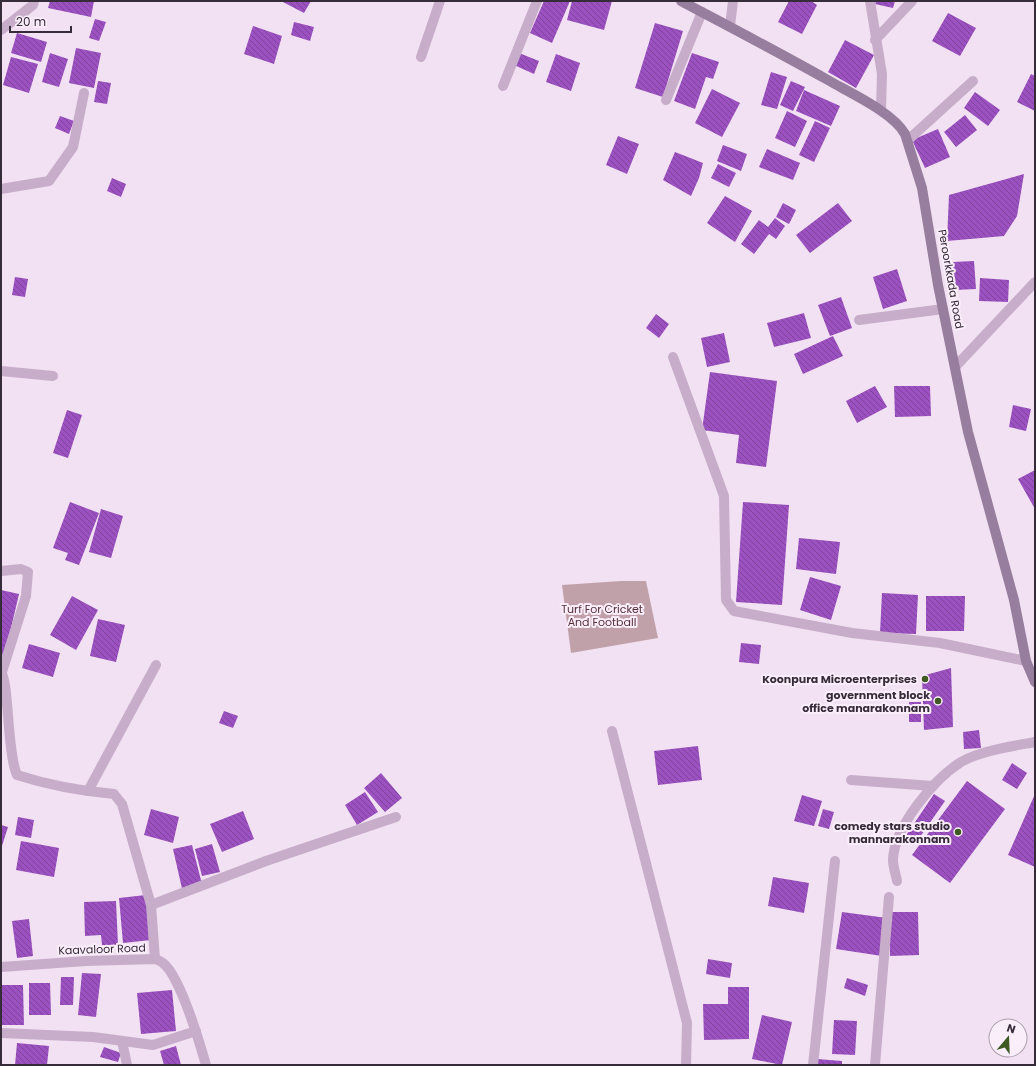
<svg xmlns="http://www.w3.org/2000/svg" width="1036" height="1066" font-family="Poppins,sans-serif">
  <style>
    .park { fill: #c1a1a9 }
    .building { fill: url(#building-back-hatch) }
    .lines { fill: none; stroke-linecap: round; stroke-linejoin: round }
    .service { stroke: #c7adca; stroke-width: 10 }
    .minor { stroke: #c7adca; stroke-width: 10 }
    .secondary { stroke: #987e9e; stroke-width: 10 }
    .poi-dot { fill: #3e5922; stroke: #faeefa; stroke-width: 1.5 }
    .labels { text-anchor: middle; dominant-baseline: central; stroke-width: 4; stroke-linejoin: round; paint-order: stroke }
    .street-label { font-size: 11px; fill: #362b39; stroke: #faeefa }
    .park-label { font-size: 11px; fill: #563038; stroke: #faeefa }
    .poi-label { font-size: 11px; font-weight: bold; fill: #362b39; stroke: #faeefa; text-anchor: end }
  </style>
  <defs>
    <pattern id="building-back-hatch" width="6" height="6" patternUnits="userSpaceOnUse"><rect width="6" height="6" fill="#9c51c0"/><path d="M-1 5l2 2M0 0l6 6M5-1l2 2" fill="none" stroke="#80439d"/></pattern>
  </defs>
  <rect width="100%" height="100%" fill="#f2e1f2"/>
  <polygon class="park" points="621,581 646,581 658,638 571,653 562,585"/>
  <g class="building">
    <polygon points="50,1 94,1 91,17 48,8"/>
    <polygon points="281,1 311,1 304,13"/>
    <polygon points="544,1 570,1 552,43 530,33"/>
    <polygon points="572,1 612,1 604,30 567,20"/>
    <polygon points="789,1 811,1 817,5 802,34 778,22"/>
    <polygon points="876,1 895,1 893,8 875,4"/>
    <polygon points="948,13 976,28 960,56 932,41"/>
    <polygon points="95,19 106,22 99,41 89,38"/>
    <polygon points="294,22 314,27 310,41 291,35"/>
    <polygon points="655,23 683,31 663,97 635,88"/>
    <polygon points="253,26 282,36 274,64 244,54"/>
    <polygon points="17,33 47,42 41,62 11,53"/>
    <polygon points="845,40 874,55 856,88 828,72"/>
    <polygon points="76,48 101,53 94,88 69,83"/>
    <polygon points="50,53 68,59 59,87 42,82"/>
    <polygon points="519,53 539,61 534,74 514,65"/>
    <polygon points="692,53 719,62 713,79 706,77 695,109 674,101"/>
    <polygon points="556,54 580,63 571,91 546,82"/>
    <polygon points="11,57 38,64 29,93 3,85"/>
    <polygon points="771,72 787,77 777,109 761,105"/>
    <polygon points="1031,74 1035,76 1035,111 1017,102"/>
    <polygon points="98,81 111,83 107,104 94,102"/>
    <polygon points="791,81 805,87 793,111 780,105"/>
    <polygon points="712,89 740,103 722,137 695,123"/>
    <polygon points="804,90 840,106 831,126 796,111"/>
    <polygon points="975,92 1000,110 988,126 964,108"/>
    <polygon points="787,111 807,121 795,147 775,138"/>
    <polygon points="965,115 977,130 956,147 944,132"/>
    <polygon points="60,116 74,121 69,134 55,128"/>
    <polygon points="815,121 830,128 814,162 799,155"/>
    <polygon points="938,129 950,157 925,168 912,140"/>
    <polygon points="618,136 639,144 627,174 606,165"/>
    <polygon points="723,145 747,154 741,171 717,161"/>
    <polygon points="767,149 800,163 793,180 759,167"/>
    <polygon points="675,152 703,163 699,178 691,196 663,180"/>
    <polygon points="718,164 736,173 729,187 711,178"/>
    <polygon points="1024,174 1017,216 1004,236 947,241 949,195"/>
    <polygon points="112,178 126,184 121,197 107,191"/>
    <polygon points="725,196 752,211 735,242 707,223"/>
    <polygon points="783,203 796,210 789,224 776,217"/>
    <polygon points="838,203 852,221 810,253 796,235"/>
    <polygon points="775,218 785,226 776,239 769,234 754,254 741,244 759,220 768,227"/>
    <polygon points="974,261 976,289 955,290 953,262"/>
    <polygon points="897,269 907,301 883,309 873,277"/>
    <polygon points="15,277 28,279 25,297 12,295"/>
    <polygon points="980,278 1009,280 1008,302 979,301"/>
    <polygon points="841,297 852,328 830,336 818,305"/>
    <polygon points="804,313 811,338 774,347 767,323"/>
    <polygon points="656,314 669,324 659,338 646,328"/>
    <polygon points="724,333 730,362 707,367 701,338"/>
    <polygon points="833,336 843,356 803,374 794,354"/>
    <polygon points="710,372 777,381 766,467 736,463 739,435 702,430"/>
    <polygon points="875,386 887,407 857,423 846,401"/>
    <polygon points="894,386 930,386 931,416 895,417"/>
    <polygon points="1013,405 1031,409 1026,431 1009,427"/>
    <polygon points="67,410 82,415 68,458 53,453"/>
    <polygon points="1035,470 1035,509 1018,479"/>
    <polygon points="70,502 99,513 79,565 65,560 68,553 53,548"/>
    <polygon points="743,502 789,505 782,605 736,602"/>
    <polygon points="101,509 123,516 111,558 89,552"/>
    <polygon points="799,538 840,542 836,574 796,569"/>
    <polygon points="810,577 841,586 831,620 800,610"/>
    <polygon points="1,590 19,594 4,658 1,657"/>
    <polygon points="882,593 918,595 916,634 880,633"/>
    <polygon points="72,596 98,610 76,650 50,635"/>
    <polygon points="926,596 965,596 964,631 926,631"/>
    <polygon points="98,619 125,625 116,662 90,656"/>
    <polygon points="741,643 761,645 759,664 739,662"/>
    <polygon points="29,644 60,653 53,677 22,668"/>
    <polygon points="951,668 953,727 924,730 922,676"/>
    <rect x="909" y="702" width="12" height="20"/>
    <polygon points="224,711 238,716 233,728 219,723"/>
    <polygon points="979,730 981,748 964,749 963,732"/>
    <polygon points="698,746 702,780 658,785 654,751"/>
    <polygon points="1012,763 1027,773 1017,789 1002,780"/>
    <polygon points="381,773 402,798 385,812 364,788"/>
    <polygon points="967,781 1005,809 950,883 912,855"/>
    <polygon points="365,792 378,812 357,825 345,805"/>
    <polygon points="934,794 945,801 915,844 905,837"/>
    <polygon points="1035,794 1035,867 1008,855"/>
    <polygon points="802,795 822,801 814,826 794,821"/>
    <polygon points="151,809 179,817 173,843 144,835"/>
    <polygon points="823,809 834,812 829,829 818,826"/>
    <polygon points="243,811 254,839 222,852 210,824"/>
    <polygon points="18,817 34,820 31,838 15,835"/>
    <polygon points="1,825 8,827 1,849"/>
    <polygon points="21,841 59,848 54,877 16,870"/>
    <polygon points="212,844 220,872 202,876 195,849"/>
    <polygon points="192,845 203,888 183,893 173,849"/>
    <polygon points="773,877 809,883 804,913 768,906"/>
    <polygon points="146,895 151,940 123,943 119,898"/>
    <polygon points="116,901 118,945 102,945 101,935 85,936 84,902"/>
    <polygon points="842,912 887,918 882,956 836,949"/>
    <polygon points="890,912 918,912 919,955 890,956"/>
    <polygon points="29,919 33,956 17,958 12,921"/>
    <polygon points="708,959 732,963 730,978 706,974"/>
    <polygon points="82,973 101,974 96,1017 78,1015"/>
    <polygon points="61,977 74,977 73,1005 60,1005"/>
    <polygon points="847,978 868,985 865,996 844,988"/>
    <polygon points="29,983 50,983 51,1015 29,1015"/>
    <polygon points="1,985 23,985 24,1025 1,1025"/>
    <polygon points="728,987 749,987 749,1039 704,1040 703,1004 728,1004"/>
    <polygon points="172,990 176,1031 141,1034 137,993"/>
    <polygon points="762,1015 792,1022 782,1065 752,1059"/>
    <polygon points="834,1020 857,1021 855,1055 832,1054"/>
    <polygon points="17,1043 49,1046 47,1065 15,1065"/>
    <polygon points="176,1046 181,1065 164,1065 160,1051"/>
    <polygon points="104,1047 121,1053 118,1062 100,1057"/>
    <polygon points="817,1059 842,1061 842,1065 817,1065"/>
  </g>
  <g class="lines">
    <g class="service">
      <polyline points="730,26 733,1"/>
      <polyline points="421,57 440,1"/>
      <polyline points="666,100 702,12"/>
      <polyline points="851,780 933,786"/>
      <path d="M897 881C896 875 893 867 893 860 894 827 934 779 961 762 980 751 1014 746 1035 742"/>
    </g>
    <g class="minor">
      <polyline points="870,1 882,74 881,110"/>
      <polyline points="1,30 33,5 34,1"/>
      <polyline points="875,40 912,1"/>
      <polyline points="503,86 537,1"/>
      <polyline points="908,140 973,81"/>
      <polyline points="1,189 49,181 73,147 84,93"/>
      <polyline points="859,320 943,309"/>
      <polyline points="673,357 724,496 726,600 734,611 852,633 940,643 1026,661"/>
      <polyline points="955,367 1035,282"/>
      <polyline points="1,371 53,376"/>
      <polyline points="1,571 21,569 28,572 26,596 2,672"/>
      <path d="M1 672C9 681 7 753 17 775 48 785 81 791 114 794L122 804 151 905 155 959"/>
      <polyline points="612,731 687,1023 686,1065"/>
      <polyline points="88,791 156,665"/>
      <polyline points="151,905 266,861 396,817"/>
      <path d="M1 967 86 961 155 959C157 960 161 961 163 963 180 976 200 1044 206 1065"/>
      <polyline points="1,1033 93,1037 153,1045 196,1031"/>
      <polyline points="122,1041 127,1065"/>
      <polyline points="813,1065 835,861"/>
      <polyline points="875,1065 889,897"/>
    </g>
    <path class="secondary" d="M681 1C730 27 778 52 826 79 848 92 893 112 905 134L922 188 938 285 968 432 1014 600 1026 661 1035 682"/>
  </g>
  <g class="poi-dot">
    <circle cx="925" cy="679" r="4"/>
    <circle cx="938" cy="701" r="4"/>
    <circle cx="958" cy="832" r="4"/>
  </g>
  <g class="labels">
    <g class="street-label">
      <text transform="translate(951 279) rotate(80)">Peroorkkada Road</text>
      <text transform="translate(102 949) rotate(-2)">Kaavaloor Road</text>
    </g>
    <g class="park-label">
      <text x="602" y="609">Turf For Cricket<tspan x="602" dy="13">And Football</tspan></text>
    </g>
    <g class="poi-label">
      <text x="917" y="679">Koonpura Microenterprises</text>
      <text x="930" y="695">government block<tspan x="930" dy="13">office manarakonnam</tspan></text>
      <text x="950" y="826">comedy stars studio<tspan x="950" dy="13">mannarakonnam</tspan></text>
    </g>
  </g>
  <rect width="1036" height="1066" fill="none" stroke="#362b39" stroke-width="4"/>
  <g transform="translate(1008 1038) rotate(19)"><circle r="19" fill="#faeefa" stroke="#aca0ad"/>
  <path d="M0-3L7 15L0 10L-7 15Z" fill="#3e5922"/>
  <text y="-6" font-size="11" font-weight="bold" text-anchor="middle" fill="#362b39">N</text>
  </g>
  <path d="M10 26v6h61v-6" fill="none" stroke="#362b39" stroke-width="2"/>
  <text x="16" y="26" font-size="12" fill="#362b39" stroke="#faeefa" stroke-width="3" paint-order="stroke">20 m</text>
</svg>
